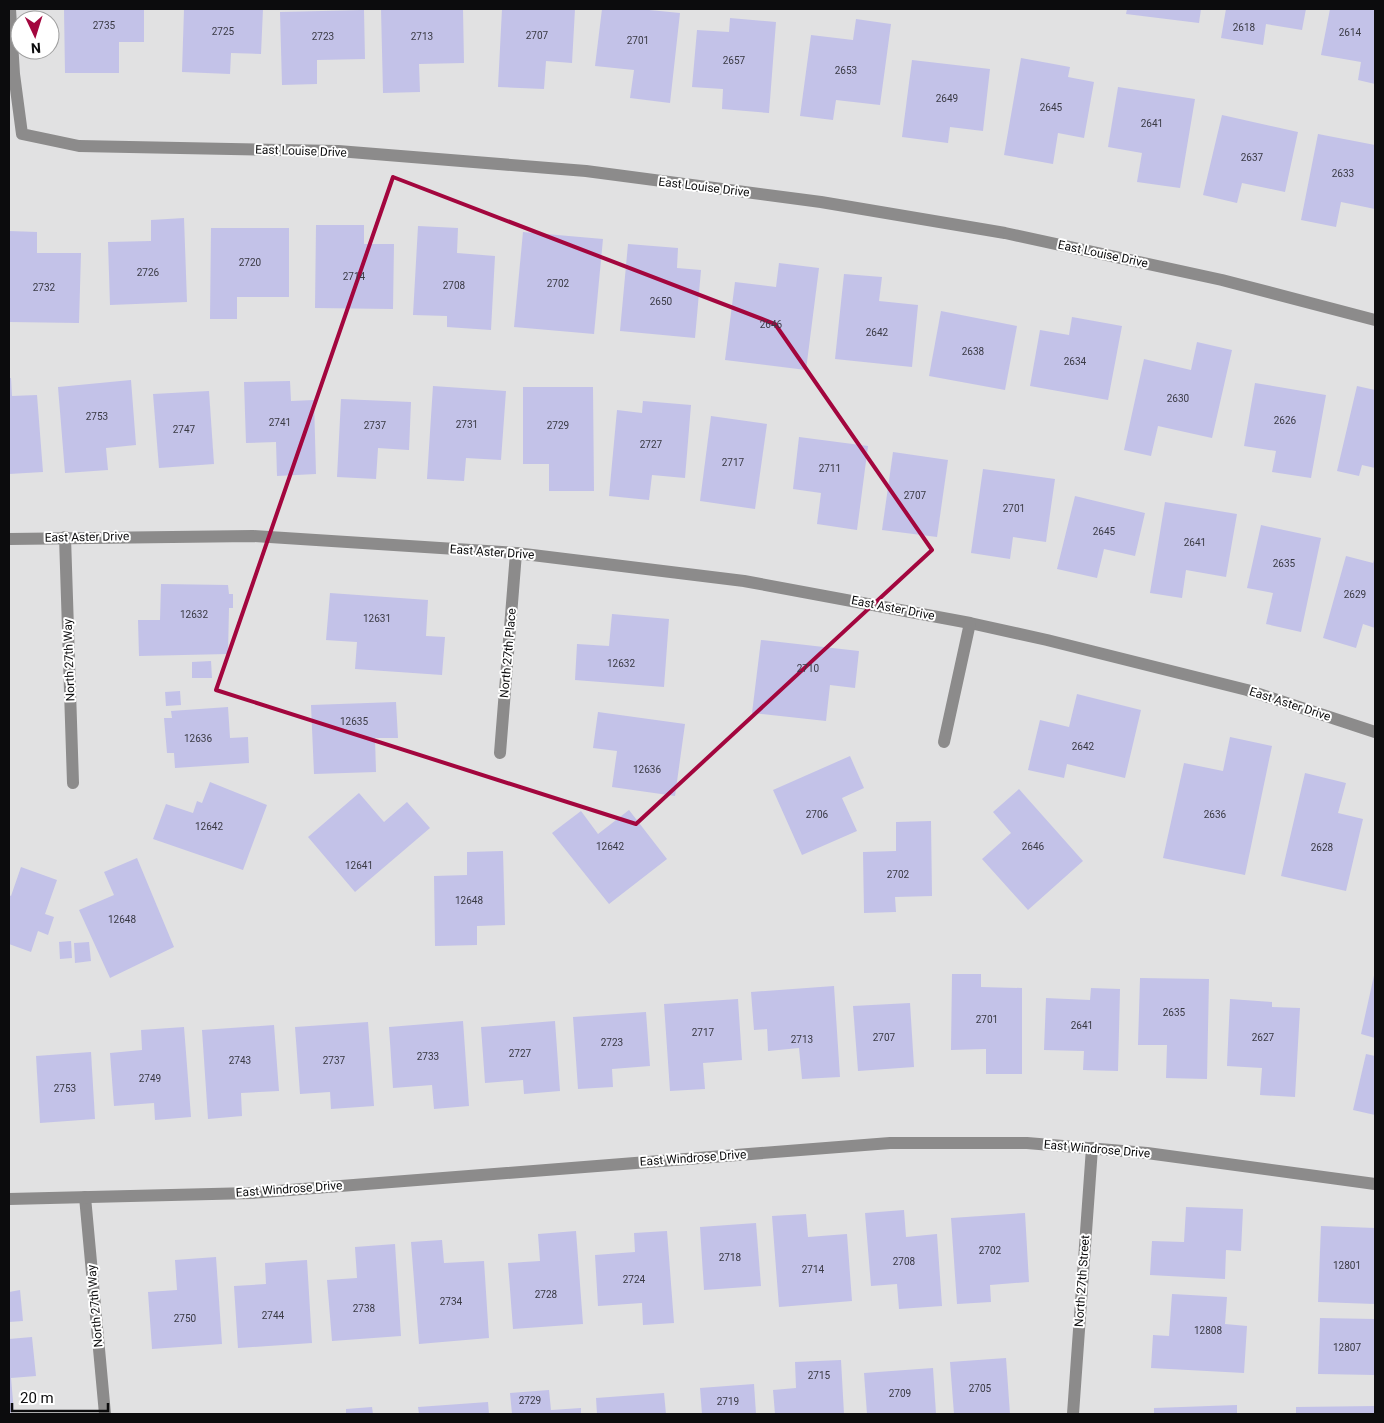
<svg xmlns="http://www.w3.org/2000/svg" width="1384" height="1423" font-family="Roboto,sans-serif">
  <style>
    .building { fill: #c3c2e8 }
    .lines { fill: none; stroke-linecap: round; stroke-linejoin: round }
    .street { stroke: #8c8b8b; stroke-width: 12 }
    .marked { fill: none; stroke: #a3063e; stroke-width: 4; stroke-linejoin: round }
    .labels { text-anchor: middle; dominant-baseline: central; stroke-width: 4; stroke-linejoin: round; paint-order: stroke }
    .number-label { font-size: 10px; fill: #3a3a44 }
    .street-label { font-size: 12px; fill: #0c0c0d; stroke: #fff }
  </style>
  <rect width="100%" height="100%" fill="#e1e1e2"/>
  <g class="building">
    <polygon points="64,9 144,9 144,42 119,42 119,73 65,73"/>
    <polygon points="184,9 263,9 261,54 231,53 230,74 182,72"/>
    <polygon points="381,9 463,9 464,63 419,64 420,92 383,93"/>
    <polygon points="502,9 575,9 572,63 546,61 544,89 498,87"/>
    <polygon points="602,9 639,9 680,13 670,103 630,98 634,70 595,66"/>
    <polygon points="1127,9 1201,9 1199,23 1126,14"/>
    <polygon points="1226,9 1306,9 1302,30 1266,24 1263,45 1221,38"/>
    <polygon points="1330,9 1375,9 1375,84 1358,80 1361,62 1321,55"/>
    <polygon points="364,10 365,59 317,60 317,84 282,85 280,12"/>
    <polygon points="730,18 776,22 769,113 722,109 723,89 692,87 697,30 729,32"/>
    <polygon points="856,19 891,24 880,105 836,100 833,120 800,116 811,35 853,40"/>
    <polygon points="1021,58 1070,67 1068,77 1094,82 1084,138 1058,133 1053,164 1004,155"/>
    <polygon points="912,60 990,69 983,131 950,127 948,143 902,137"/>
    <polygon points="1118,87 1195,99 1180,188 1137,182 1142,153 1108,147"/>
    <polygon points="1222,115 1298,132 1285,192 1242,183 1237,203 1203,195"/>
    <polygon points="1318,134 1375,145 1375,209 1341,202 1336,227 1301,220"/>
    <polygon points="184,218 187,302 110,305 108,242 151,241 151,220"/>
    <polygon points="316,225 364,225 364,244 394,244 393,309 315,308"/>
    <polygon points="418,226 458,228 457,253 495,256 491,330 447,327 447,316 413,315"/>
    <polygon points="211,228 289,228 289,297 237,297 237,319 210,319"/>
    <polygon points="9,231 37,232 37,253 81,253 79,323 9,322"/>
    <polygon points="523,232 603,239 594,334 514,327"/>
    <polygon points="628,244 678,248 677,268 701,270 695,338 620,331"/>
    <polygon points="779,263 819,268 806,370 725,360 735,282 776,287"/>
    <polygon points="844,274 882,277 879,301 918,305 912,367 835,359"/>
    <polygon points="941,311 1017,326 1005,390 929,376"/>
    <polygon points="1072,317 1122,326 1108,400 1030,386 1040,330 1069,335"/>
    <polygon points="1197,342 1232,350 1212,438 1158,426 1151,456 1124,450 1144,359 1191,370"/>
    <polygon points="9,378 11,378 12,396 37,395 43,472 9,474"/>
    <polygon points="131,380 136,445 106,448 108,470 65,473 58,387"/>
    <polygon points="290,381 291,401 314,400 316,474 277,476 276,442 246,443 244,382"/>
    <polygon points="1255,383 1326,395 1311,478 1272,472 1276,451 1244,446"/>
    <polygon points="433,386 506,391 501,460 466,458 464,481 427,479"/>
    <polygon points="1357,386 1375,390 1375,468 1362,465 1359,476 1337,471"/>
    <polygon points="523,387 593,387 594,491 549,491 549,464 523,464"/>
    <polygon points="209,391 214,464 159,468 153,394"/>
    <polygon points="341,399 411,402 409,450 378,448 376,479 337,477"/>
    <polygon points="643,401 691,405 685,478 652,475 649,500 609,496 617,410 642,413"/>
    <polygon points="711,416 767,424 755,509 700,501"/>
    <polygon points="799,437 868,446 857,530 817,524 821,493 793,489"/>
    <polygon points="893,452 948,460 937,537 882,530"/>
    <polygon points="983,469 1055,479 1046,542 1013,537 1010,559 971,553"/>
    <polygon points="1075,496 1145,513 1135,556 1104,549 1097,578 1057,569"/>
    <polygon points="1165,502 1237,514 1226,577 1186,570 1182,598 1150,593"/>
    <polygon points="1261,525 1321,538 1301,632 1266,624 1273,593 1247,588"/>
    <polygon points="1346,556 1373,563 1375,556 1375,628 1363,624 1356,648 1323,638"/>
    <polygon points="161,584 228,585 229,594 233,594 233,608 229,608 228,654 139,656 138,620 160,620"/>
    <polygon points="330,593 428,600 426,636 445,637 442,675 355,669 357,642 326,640"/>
    <polygon points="612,614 669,619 664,687 575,680 577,644 609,646"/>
    <polygon points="761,640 859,651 855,688 830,685 826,721 752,713"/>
    <polygon points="211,661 212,678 192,678 192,662"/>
    <polygon points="180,691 181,705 166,706 165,692"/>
    <polygon points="1077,694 1141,710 1125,778 1067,764 1064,778 1028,770 1040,720 1069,727"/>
    <polygon points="396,702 398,738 375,738 376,772 314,774 311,705"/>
    <polygon points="228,707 230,738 248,737 249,763 175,768 174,753 167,753 164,718 172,718 171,711"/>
    <polygon points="598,712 685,724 675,796 612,787 617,751 593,748"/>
    <polygon points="1230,737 1272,746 1245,875 1163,858 1184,763 1223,771"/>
    <polygon points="850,756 864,788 842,798 857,831 802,855 773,790"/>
    <polygon points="1305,773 1346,783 1338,813 1363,819 1346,891 1281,876"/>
    <polygon points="210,782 267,805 243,870 153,839 166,804 193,813 197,801 202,803"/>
    <polygon points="1019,789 1083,861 1028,910 982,859 1011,833 993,812"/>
    <polygon points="359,793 384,822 407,802 430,828 355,892 308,837"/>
    <polygon points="629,810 667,859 609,904 552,833 581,811 598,834"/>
    <polygon points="931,821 932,896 895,897 896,912 864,913 863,852 896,851 896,822"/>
    <polygon points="503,851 505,925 477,926 477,945 435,946 434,876 467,875 467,852"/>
    <polygon points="137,858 174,947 110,978 79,910 114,895 104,872"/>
    <polygon points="21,867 57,880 45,914 54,917 48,935 38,931 31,952 9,944 9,895 11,896"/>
    <polygon points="71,941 72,958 60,959 59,942"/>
    <polygon points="89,942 91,961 75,963 74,943"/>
    <polygon points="1375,971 1375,1038 1361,1034"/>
    <polygon points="952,974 981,974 981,987 1022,988 1022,1074 986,1074 986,1049 951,1050"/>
    <polygon points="1140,978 1209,979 1207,1079 1166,1078 1167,1045 1138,1045"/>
    <polygon points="834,986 840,1077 802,1079 799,1048 768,1051 767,1029 754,1030 751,992"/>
    <polygon points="1091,988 1120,989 1118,1071 1083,1070 1084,1051 1044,1050 1046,998 1090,1000"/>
    <polygon points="738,999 742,1060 703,1063 705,1089 670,1091 664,1004"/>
    <polygon points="1230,999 1272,1002 1272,1007 1300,1008 1295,1097 1260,1095 1262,1068 1227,1066"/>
    <polygon points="910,1003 914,1067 858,1071 853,1006"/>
    <polygon points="646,1012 650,1066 612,1069 613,1087 578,1089 573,1017"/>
    <polygon points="463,1021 469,1106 434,1109 432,1085 393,1088 389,1027"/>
    <polygon points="555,1021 560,1091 524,1094 523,1080 485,1083 481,1027"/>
    <polygon points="368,1022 374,1106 331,1109 330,1092 300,1094 295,1027"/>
    <polygon points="274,1025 279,1091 241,1093 242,1116 208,1119 202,1030"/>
    <polygon points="184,1027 191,1117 155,1120 154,1103 114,1106 110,1053 142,1050 141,1030"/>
    <polygon points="91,1052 95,1119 40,1123 36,1056"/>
    <polygon points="1366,1054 1375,1056 1375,1115 1353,1110"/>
    <polygon points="1186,1207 1243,1209 1241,1251 1226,1250 1225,1279 1150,1275 1152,1241 1184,1242"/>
    <polygon points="904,1210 906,1237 937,1234 942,1306 899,1309 897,1284 871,1286 865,1213"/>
    <polygon points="1025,1213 1029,1282 990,1285 991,1302 957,1304 951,1218"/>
    <polygon points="806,1214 808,1237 847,1234 852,1301 779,1307 772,1216"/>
    <polygon points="756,1223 761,1286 704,1290 700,1227"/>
    <polygon points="1321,1226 1375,1228 1375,1304 1318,1302"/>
    <polygon points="576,1231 583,1324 513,1329 508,1263 540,1261 538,1234"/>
    <polygon points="667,1231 674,1323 643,1325 642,1303 598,1306 595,1255 635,1252 634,1233"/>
    <polygon points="442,1240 444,1263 484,1261 489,1338 419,1344 411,1242"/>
    <polygon points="395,1244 401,1336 332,1341 327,1280 357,1278 355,1247"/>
    <polygon points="216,1257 222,1344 152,1349 148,1292 177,1290 175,1260"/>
    <polygon points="307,1260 312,1343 238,1348 234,1286 266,1284 265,1263"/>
    <polygon points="20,1290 23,1321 9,1322 9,1292"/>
    <polygon points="1172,1294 1227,1297 1225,1324 1247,1326 1244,1373 1151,1368 1153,1335 1169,1336"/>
    <polygon points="1320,1318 1375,1319 1375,1375 1318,1374"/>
    <polygon points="32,1337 36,1376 11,1378 14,1412 9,1413 9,1339"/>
    <polygon points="1006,1358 1010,1414 954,1414 950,1362"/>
    <polygon points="841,1360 844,1414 775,1414 773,1390 796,1388 795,1362"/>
    <polygon points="933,1368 936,1414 867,1414 864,1373"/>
    <polygon points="754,1384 756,1414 702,1414 700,1388"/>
    <polygon points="549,1390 551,1410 581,1408 581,1414 512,1414 510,1393"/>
    <polygon points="664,1393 666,1414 597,1414 596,1398"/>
    <polygon points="488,1402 489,1414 419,1414 418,1407"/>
    <polygon points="1237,1405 1237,1414 1154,1414 1154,1408"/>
    <polygon points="1375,1406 1375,1414 1296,1414 1296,1407"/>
    <polygon points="372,1407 373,1414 346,1414 346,1409"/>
  </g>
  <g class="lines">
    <g class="street">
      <polyline points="10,9 14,74 22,134 79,146 338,151 586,171 821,202 1005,233 1222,280 1375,320"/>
      <polyline points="65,537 73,783"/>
      <polyline points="9,539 253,536 516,553 744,581 970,623 1047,640 1247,690 1375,732"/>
      <polyline points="944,742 970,623"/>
      <polyline points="500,753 516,553"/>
      <polyline points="85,1197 105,1414"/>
      <polyline points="9,1199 252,1193 890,1143 1027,1143 1147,1153 1375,1184"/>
      <polyline points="1073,1414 1092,1148"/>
    </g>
  </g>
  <path class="marked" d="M393 177 775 324 932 550 636 824 216 690Z"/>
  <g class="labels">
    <g class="number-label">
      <text x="104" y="25">2735</text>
      <text x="1244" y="27">2618</text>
      <text x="223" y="31">2725</text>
      <text x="1350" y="32">2614</text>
      <text x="537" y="35">2707</text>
      <text x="323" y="36">2723</text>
      <text x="422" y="36">2713</text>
      <text x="638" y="40">2701</text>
      <text x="734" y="60">2657</text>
      <text x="846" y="70">2653</text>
      <text x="947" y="98">2649</text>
      <text x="1051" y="107">2645</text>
      <text x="1152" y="123">2641</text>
      <text x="1252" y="157">2637</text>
      <text x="1343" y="173">2633</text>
      <text x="250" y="262">2720</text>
      <text x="148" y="272">2726</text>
      <text x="354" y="276">2714</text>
      <text x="558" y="283">2702</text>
      <text x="454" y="285">2708</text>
      <text x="44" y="287">2732</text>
      <text x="661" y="301">2650</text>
      <text x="771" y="324">2646</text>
      <text x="877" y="332">2642</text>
      <text x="973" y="351">2638</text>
      <text x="1075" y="361">2634</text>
      <text x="1178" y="398">2630</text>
      <text x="97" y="416">2753</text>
      <text x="1285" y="420">2626</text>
      <text x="280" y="422">2741</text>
      <text x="467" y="424">2731</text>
      <text x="375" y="425">2737</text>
      <text x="558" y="425">2729</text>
      <text x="184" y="429">2747</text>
      <text x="651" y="444">2727</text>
      <text x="733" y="462">2717</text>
      <text x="830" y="468">2711</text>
      <text x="915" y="495">2707</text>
      <text x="1014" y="508">2701</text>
      <text x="1104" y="531">2645</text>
      <text x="1195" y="542">2641</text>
      <text x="1284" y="563">2635</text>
      <text x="1355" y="594">2629</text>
      <text x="194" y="614">12632</text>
      <text x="377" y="618">12631</text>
      <text x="621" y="663">12632</text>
      <text x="808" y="668">2710</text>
      <text x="354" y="721">12635</text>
      <text x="198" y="738">12636</text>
      <text x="1083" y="746">2642</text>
      <text x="647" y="769">12636</text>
      <text x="817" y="814">2706</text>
      <text x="1215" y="814">2636</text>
      <text x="209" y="826">12642</text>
      <text x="610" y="846">12642</text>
      <text x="1033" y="846">2646</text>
      <text x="1322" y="847">2628</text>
      <text x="359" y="865">12641</text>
      <text x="898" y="874">2702</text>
      <text x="469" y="900">12648</text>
      <text x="122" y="919">12648</text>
      <text x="1174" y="1012">2635</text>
      <text x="987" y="1019">2701</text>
      <text x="1082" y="1025">2641</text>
      <text x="703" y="1032">2717</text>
      <text x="884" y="1037">2707</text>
      <text x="1263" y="1037">2627</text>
      <text x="802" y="1039">2713</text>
      <text x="612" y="1042">2723</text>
      <text x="520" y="1053">2727</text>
      <text x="428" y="1056">2733</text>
      <text x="240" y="1060">2743</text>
      <text x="334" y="1060">2737</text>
      <text x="150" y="1078">2749</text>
      <text x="65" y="1088">2753</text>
      <text x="990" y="1250">2702</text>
      <text x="730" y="1257">2718</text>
      <text x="904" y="1261">2708</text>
      <text x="1347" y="1265">12801</text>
      <text x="813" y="1269">2714</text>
      <text x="634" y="1279">2724</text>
      <text x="546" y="1294">2728</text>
      <text x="451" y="1301">2734</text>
      <text x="364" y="1308">2738</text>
      <text x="273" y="1315">2744</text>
      <text x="185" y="1318">2750</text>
      <text x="1208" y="1330">12808</text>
      <text x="1347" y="1347">12807</text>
      <text x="819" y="1375">2715</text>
      <text x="980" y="1388">2705</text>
      <text x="900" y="1393">2709</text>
      <text x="530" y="1400">2729</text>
      <text x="728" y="1401">2719</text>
    </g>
    <g class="street-label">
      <text transform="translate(301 151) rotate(2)">East Louise Drive</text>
      <text transform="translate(704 187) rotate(7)">East Louise Drive</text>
      <text transform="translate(1103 254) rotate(12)">East Louise Drive</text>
      <text transform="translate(87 537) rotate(-1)">East Aster Drive</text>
      <text transform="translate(492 552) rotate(4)">East Aster Drive</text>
      <text transform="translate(893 608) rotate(11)">East Aster Drive</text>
      <text transform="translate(508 653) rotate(-85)">North 27th Place</text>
      <text transform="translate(69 660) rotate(-92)">North 27th Way</text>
      <text transform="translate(1290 704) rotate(18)">East Aster Drive</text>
      <text transform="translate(1097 1149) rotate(5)">East Windrose Drive</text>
      <text transform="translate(693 1158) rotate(-4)">East Windrose Drive</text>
      <text transform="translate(289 1189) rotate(-4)">East Windrose Drive</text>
      <text transform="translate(1082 1281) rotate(-86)">North 27th Street</text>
      <text transform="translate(95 1306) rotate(-95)">North 27th Way</text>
    </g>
  </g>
  <rect width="1384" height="1423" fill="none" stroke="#0c0c0d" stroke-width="20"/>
  <g transform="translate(35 35) rotate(176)"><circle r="24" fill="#ffffff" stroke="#9e9e9e"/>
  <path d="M0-4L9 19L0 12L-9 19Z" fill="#a3063e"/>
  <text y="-8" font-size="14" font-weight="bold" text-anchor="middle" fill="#0c0c0d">N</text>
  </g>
  <path d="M12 1403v8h96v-8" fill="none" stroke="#0c0c0d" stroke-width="2.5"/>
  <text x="20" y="1403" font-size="15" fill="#0c0c0d" stroke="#ffffff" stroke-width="4" paint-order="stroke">20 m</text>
</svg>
